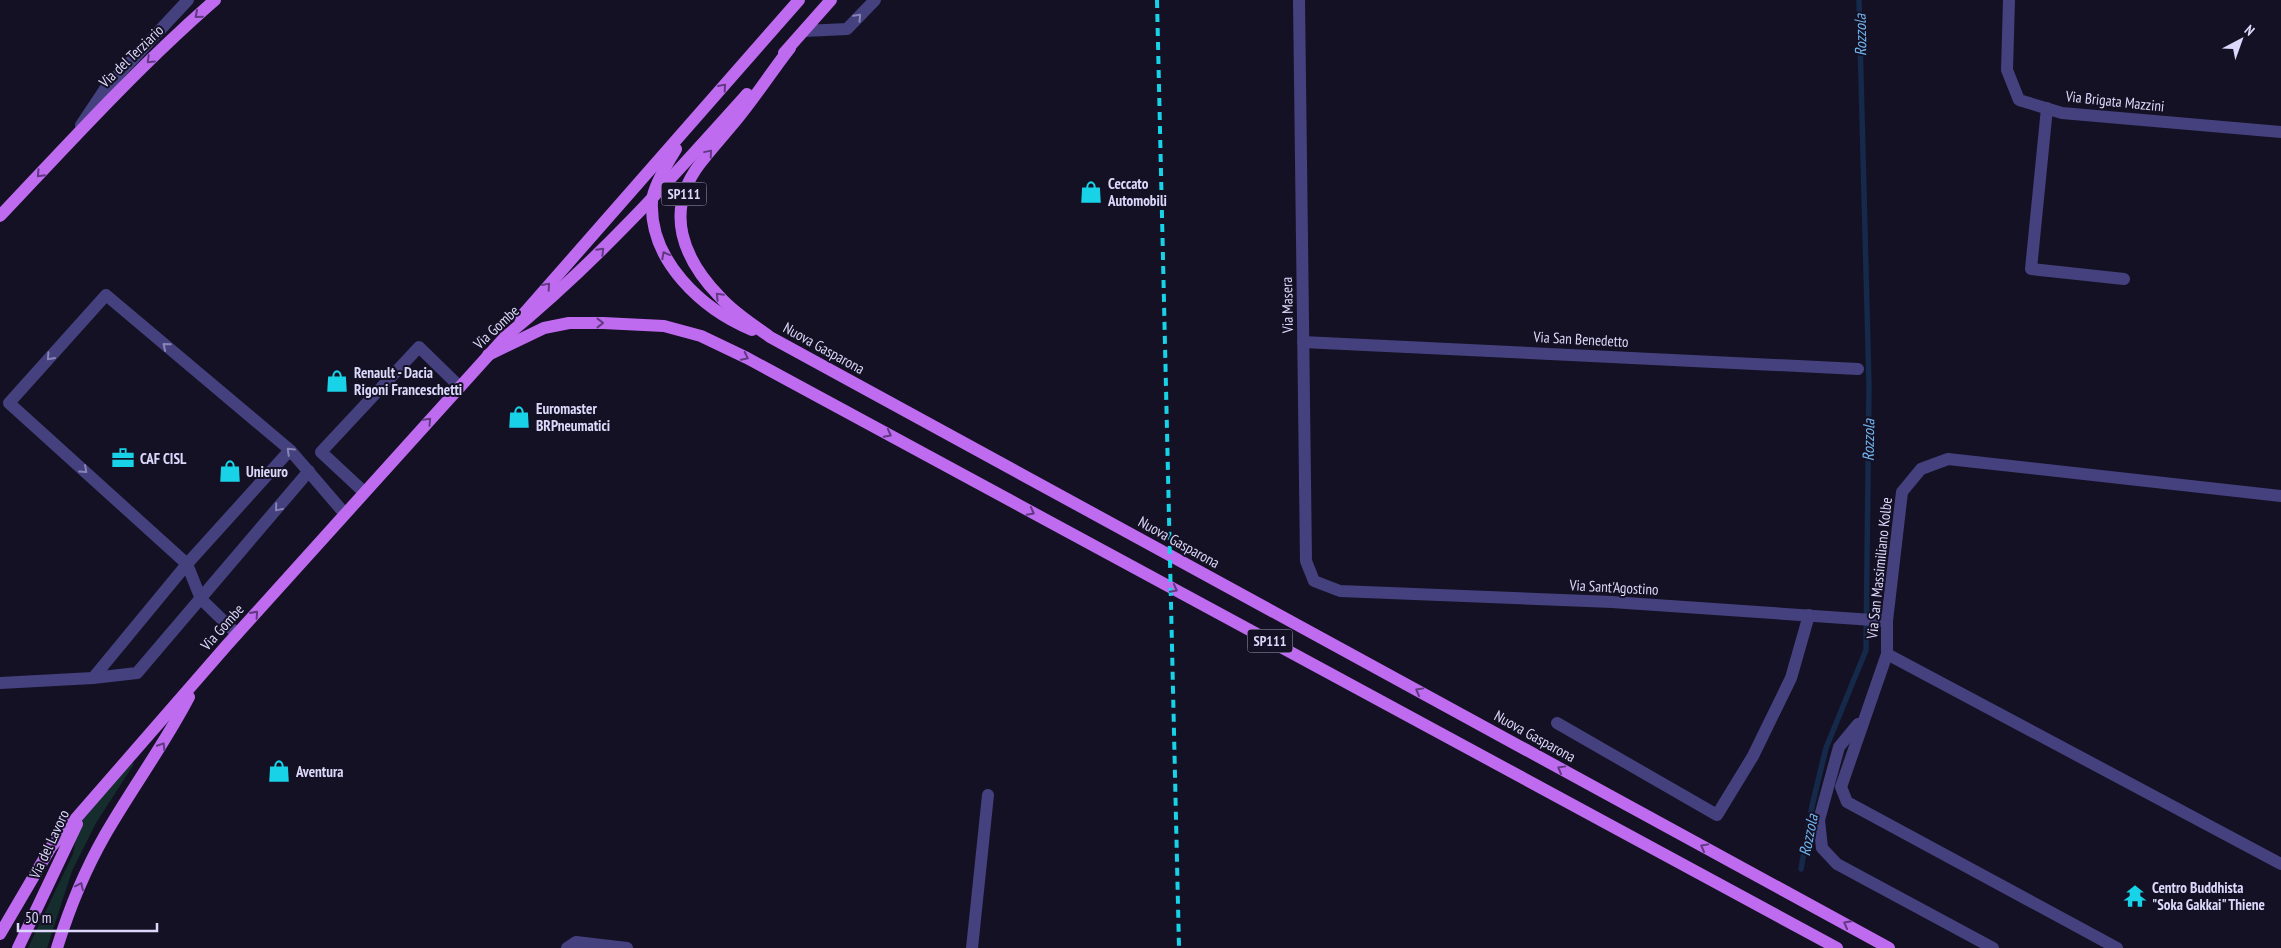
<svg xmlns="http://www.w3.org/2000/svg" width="2281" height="948" font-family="'PT Sans Narrow',sans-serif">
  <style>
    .green { fill: #152d2c }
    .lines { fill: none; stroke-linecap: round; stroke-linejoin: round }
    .stream { stroke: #15294a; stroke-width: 5.5 }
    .minor { stroke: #44417e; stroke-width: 12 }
    .major { stroke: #be6bf0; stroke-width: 12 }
    .rail { stroke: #18d2e7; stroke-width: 4; stroke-dasharray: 8 6; stroke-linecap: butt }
    .oneway { stroke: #603980 }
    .oneway2 { stroke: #8885b6 }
    .labels { text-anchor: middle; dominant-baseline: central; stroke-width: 4; stroke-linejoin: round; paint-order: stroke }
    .shield { fill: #141124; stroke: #a09cba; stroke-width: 1 }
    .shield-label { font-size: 14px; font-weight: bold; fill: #dcd8fb }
    .street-label { font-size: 15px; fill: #dcd8fb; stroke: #141124 }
    .poi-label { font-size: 15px; font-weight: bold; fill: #dcd8fb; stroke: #141124; text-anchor: start }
    .water-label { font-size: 16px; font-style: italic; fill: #71b5f0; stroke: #141124 }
  </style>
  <rect width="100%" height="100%" fill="#141124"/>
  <polygon class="green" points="131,762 134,764 96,823 72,871 47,948 28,948 73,854 79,823"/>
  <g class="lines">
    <polyline class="stream" points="1801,869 1812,806 1826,748 1866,650 1869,386 1859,0"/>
    <g class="minor">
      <polyline points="1299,0 1306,561 1314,581 1340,591 1612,602 1887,621"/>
      <polyline points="2009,0 2007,70 2019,100 2062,113 2281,132"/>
      <polyline points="804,31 847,29 875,0"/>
      <polyline points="2047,108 2031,269 2124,279"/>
      <polyline points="81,125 105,89 188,0"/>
      <polyline points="1303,342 1858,369"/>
      <polyline points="290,450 187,564 9,403 106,295 290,450 345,514"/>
      <polyline points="364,492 321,452 419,347 460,387"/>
      <polyline points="2281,496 1948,459 1921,469 1902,492 1887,621 1887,654 2281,864"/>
      <polyline points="1887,654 1841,787 1847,802 2117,948"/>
      <polyline points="93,678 187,564 201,599 237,634"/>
      <polyline points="0,683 93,678 137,673 309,471"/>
      <polyline points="1557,723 1717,815 1753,756 1791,678 1809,615"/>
      <polyline points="1858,724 1839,747 1819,820 1822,848 1837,864 1993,948"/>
      <polyline points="567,948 576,942 627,948"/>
      <polyline points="972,948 988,795"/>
    </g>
    <g class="major">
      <path d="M790 48C772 71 756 96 738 118 725 134 711 149 699 165 664 212 683 259 720 297 734 313 754 325 770 337L1889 948"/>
      <polyline points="784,53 831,0"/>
      <path d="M676 149C668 162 653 187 652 201 649 261 702 309 752 330"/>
      <path d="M0 216C70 142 138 67 215 0"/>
      <polyline points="520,318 799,0"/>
      <polyline points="488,355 544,328 569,323 603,323 664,326 701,336 747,358 1837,948"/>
      <path d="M0 934 51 847 227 645 505 337C595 264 670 180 747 94"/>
      <polyline points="18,948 77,824"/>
      <path d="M57 948C69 909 85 870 105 835 132 788 164 745 189 697"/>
    </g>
    <polyline class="rail" points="1157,0 1179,948"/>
  </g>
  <defs><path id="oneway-chevron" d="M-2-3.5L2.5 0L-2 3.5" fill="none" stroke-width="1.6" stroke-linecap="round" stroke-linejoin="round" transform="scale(1.25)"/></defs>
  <g class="oneway">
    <use href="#oneway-chevron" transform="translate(198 15) rotate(139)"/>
    <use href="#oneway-chevron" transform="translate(150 60) rotate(136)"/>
    <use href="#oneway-chevron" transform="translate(723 87) rotate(-49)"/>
    <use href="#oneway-chevron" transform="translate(709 153) rotate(-50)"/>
    <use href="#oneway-chevron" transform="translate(40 174) rotate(133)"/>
    <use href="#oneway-chevron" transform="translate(601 251) rotate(-45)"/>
    <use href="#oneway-chevron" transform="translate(665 255) rotate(-118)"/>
    <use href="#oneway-chevron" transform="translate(547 286) rotate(-49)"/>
    <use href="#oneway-chevron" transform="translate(719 296) rotate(-134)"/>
    <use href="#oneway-chevron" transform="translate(600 323)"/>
    <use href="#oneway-chevron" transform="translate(745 357) rotate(26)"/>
    <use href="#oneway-chevron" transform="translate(428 421) rotate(-47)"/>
    <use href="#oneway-chevron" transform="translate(888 434) rotate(28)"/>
    <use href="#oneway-chevron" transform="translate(1031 512) rotate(28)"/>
    <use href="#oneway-chevron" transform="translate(1174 589) rotate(28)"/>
    <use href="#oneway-chevron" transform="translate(255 614) rotate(-48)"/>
    <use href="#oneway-chevron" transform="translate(1419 691) rotate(-151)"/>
    <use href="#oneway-chevron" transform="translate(162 746) rotate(-58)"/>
    <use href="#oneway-chevron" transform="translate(1561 769) rotate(-151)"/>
    <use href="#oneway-chevron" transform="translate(1704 847) rotate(-151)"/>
    <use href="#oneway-chevron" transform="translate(80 886) rotate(-65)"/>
    <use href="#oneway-chevron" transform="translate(1847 924) rotate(-152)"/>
  </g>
  <g class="oneway2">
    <use href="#oneway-chevron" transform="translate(858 17) rotate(-46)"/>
    <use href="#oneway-chevron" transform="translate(166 346) rotate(-140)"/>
    <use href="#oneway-chevron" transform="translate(50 357) rotate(132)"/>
    <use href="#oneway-chevron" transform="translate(290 451) rotate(-136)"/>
    <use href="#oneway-chevron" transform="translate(84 470) rotate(42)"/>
    <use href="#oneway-chevron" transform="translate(278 508) rotate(130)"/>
  </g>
  <defs>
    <symbol id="shop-bare" viewBox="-9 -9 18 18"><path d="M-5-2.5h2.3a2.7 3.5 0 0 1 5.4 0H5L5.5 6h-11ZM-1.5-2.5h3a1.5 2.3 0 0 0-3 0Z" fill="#18d2e7" stroke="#141124" stroke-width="2.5" paint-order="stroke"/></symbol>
    <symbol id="office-bare" viewBox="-9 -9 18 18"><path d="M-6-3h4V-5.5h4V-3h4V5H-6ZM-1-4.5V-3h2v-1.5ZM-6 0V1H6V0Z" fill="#18d2e7" stroke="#141124" stroke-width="2.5" paint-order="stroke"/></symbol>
    <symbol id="temple-bare" viewBox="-9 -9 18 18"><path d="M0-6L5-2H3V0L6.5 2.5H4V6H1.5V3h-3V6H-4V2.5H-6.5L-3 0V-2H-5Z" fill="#18d2e7" stroke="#141124" stroke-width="2.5" paint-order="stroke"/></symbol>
  </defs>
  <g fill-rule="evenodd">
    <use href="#shop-bare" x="1075" y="176" width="32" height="32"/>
    <use href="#shop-bare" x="321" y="365" width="32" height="32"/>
    <use href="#shop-bare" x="503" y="401" width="32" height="32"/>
    <use href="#office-bare" x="107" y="442" width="32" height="32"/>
    <use href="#shop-bare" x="214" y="455" width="32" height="32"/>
    <use href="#shop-bare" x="263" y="755" width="32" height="32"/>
    <use href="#temple-bare" x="2119" y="880" width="32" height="32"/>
  </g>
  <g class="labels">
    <g class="shield">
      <rect x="661.5" y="182.5" width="45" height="23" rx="4"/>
      <rect x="1247.5" y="629.5" width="45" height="23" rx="4"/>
    </g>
    <g class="shield-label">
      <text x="684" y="194">SP111</text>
      <text x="1270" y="641">SP111</text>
    </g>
    <g class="street-label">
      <text transform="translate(131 56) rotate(-44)">Via del Terziario</text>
      <text transform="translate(2115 101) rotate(6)">Via Brigata Mazzini</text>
      <text transform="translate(1287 305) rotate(-91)">Via Masera</text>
      <text transform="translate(496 327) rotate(-43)">Via Gombe</text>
      <text transform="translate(1581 339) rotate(3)">Via San Benedetto</text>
      <text transform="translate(824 348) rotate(29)">Nuova Gasparona</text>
      <text transform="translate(1179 542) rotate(29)">Nuova Gasparona</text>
      <text transform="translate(1879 568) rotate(-84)">Via San Massimiliano Kolbe</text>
      <text transform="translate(1614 587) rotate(3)">Via Sant'Agostino</text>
      <text transform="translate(222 627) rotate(-48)">Via Gombe</text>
      <text transform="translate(1535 736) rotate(29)">Nuova Gasparona</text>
      <text transform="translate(49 844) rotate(-65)">Via del Lavoro</text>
    </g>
    <g class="poi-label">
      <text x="1108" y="183">Ceccato<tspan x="1108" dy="17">Automobili</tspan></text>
      <text x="354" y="372">Renault - Dacia<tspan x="354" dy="17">Rigoni Franceschetti</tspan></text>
      <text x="536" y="408">Euromaster<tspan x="536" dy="17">BRPneumatici</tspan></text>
      <text x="140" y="458">CAF CISL</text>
      <text x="246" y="471">Unieuro</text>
      <text x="296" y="771">Aventura</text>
      <text x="2152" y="887">Centro Buddhista<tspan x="2152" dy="17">"Soka Gakkai" Thiene</tspan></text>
    </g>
    <g class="water-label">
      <text transform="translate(1860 35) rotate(-91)">Rozzola</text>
      <text transform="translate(1868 440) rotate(-89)">Rozzola</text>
      <text transform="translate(1808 835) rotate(-79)">Rozzola</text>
    </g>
  </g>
  <g transform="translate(2241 40) rotate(41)" stroke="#141124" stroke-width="4" paint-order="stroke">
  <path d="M0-4L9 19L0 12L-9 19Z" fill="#dcd8fb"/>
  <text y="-8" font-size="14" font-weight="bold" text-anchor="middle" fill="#dcd8fb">N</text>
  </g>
  <path d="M18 923v8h139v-8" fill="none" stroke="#dcd8fb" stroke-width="2.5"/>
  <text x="25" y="923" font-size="15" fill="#dcd8fb" stroke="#141124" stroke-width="4" paint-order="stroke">50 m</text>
</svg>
